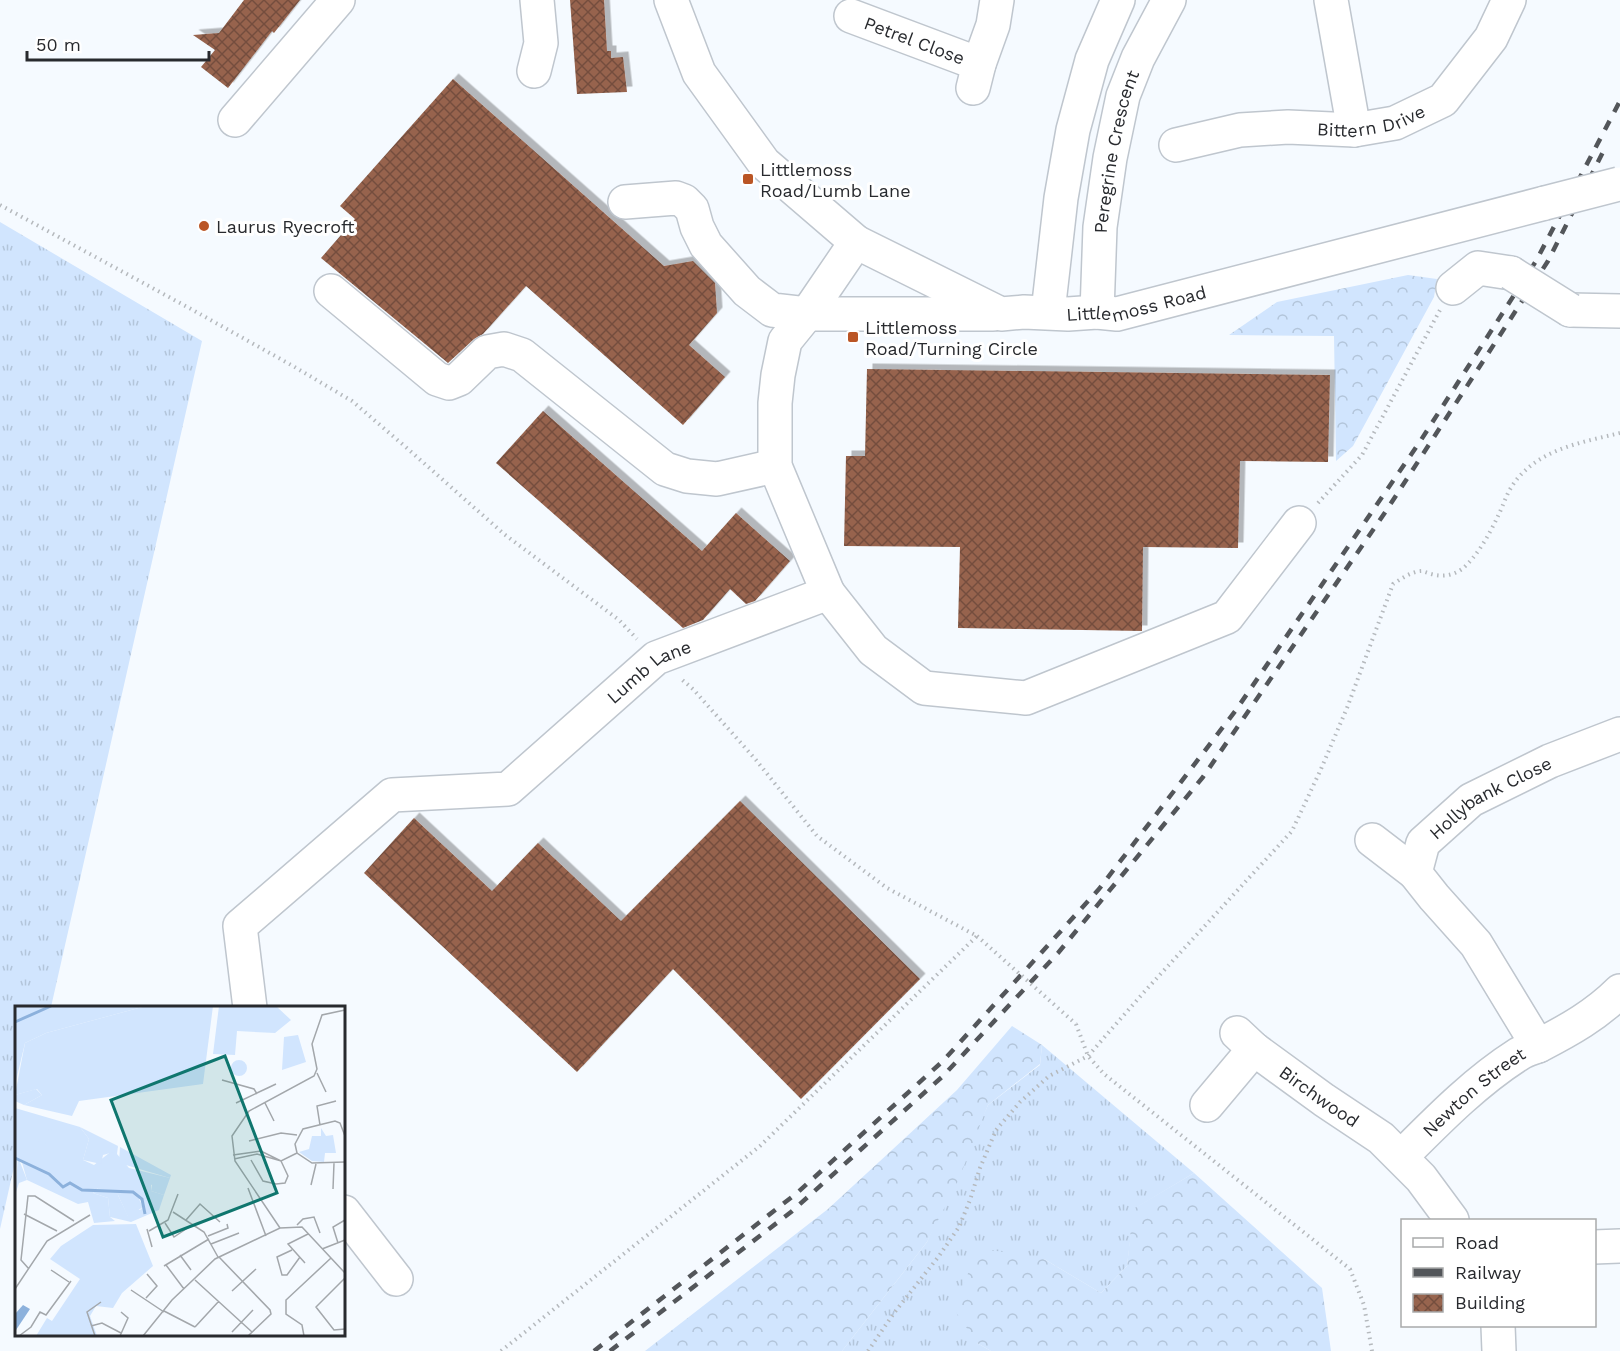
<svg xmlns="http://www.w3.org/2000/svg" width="1620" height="1351" font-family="'Work Sans',sans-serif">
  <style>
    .grass { fill: url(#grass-tufts) }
    .forest { fill: url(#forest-crowns) }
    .building { fill: url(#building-cross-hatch); filter: url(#shadow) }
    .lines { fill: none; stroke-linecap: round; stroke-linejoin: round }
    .minor-casing { stroke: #bfc6ce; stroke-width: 36 }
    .path { stroke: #b5b9bd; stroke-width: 4; stroke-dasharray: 1.5 4.5; stroke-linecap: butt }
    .minor { stroke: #fff; stroke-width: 33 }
    .rail { stroke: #53565a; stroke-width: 4.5; stroke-dasharray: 10 10; stroke-linecap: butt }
    .minor-bridge-casing { stroke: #bfc6ce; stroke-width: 36; stroke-linecap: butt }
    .path-bridge { stroke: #b5b9bd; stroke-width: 4; stroke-dasharray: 1.5 4.5; stroke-linecap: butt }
    .minor-bridge { stroke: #fff; stroke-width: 33 }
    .poi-dot { fill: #ba5525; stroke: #fff; stroke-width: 2 }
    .labels { text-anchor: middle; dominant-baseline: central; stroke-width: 6; stroke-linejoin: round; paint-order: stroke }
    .street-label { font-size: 18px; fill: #282a2e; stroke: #fff }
    .poi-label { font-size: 18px; fill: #282a2e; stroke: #fff; text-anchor: start }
    .inset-river { fill: none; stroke: #8cb1dc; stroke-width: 3 }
    .inset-road { fill: none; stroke: #a3a7ab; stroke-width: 1.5 }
    .view { fill: #0f766e; fill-opacity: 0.15; stroke: #0f766e; stroke-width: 3 }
    .inset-edge { fill: none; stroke: #282a2e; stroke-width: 3 }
  </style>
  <defs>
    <pattern id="grass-tufts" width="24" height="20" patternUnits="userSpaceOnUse" patternTransform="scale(1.5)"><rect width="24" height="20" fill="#d1e5fe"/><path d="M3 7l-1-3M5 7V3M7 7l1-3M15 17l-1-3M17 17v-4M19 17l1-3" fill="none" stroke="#b3c5da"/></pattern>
    <pattern id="forest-crowns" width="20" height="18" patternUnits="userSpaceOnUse" patternTransform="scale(1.5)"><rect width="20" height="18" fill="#d1e5fe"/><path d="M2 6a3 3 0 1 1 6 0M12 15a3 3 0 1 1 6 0" fill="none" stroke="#b3c5da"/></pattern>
    <pattern id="building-cross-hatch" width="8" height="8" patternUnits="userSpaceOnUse" patternTransform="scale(1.5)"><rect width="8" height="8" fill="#97644e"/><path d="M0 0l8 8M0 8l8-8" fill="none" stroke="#744e3e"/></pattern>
    <filter id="shadow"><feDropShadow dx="5.5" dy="-5.5" stdDeviation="0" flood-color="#0004"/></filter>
  </defs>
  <rect width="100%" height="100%" fill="#f5faff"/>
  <g class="grass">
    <polygon points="0,222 202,341 51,1007 16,1008 16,1158 0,1229"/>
    <polygon points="1042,1045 1194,1173 1134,1209 1127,1266 1101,1293 1044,1259 977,1343 991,1351 842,1351 927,1242 988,1105 1040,1065"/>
  </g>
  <g class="forest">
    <polygon points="1408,275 1437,279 1434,297 1353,446 1336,461 1334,336 1229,335 1277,302"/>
    <polygon points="1012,1026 1042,1045 1040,1064 988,1105 958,1181 927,1242 842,1351 645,1351 828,1209 957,1090"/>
    <polygon points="1194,1173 1322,1288 1331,1351 991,1351 977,1343 953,1308 979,1248 1044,1259 1101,1293 1127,1266 1133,1209"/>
  </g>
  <g class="building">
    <polygon points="244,0 300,0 274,33 272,31 228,88 201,67 215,50 193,35 219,33"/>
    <polygon points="570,0 604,0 607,51 611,51 611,58 623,57 627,92 577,94"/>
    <polygon points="453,79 664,266 693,261 715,283 717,313 689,345 725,377 683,425 526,286 483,334 474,339 448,363 321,258 355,219 340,206"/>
    <polygon points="867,369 1330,375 1328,462 1240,461 1238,548 1143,547 1142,631 958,628 960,547 844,546 846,456 865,456"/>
    <polygon points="543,411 702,551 736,513 790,561 755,601 746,604 730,589 703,620 683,628 496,463"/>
    <polygon points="740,801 920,979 801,1099 673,969 577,1072 364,873 414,818 492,891 538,843 621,921"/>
  </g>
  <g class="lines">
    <defs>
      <g id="minor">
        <path id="s1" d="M671 0 699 73 764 163 856 242 1001 314 1024 312 1068 314 1097 312 1117 314 1545 203"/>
        <polyline points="1331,0 1354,130"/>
        <path id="s2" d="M851 16 979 64"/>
        <polyline points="534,71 541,43 537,0"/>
        <polyline points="973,88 979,64 993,25 997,0"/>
        <polyline points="235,120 338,0"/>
        <path id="s3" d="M1176 145 1240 130 1288 127 1354 130 1395 123 1443 100 1491 38 1509 0"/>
        <polyline points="625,202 676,198 684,201 692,209 697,227 706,245 747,291 772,310 807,314 993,314"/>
        <polyline points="1453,288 1478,268 1511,273"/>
        <polyline points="331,291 437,379 449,383 459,379 487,352 504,349 522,355 665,469 687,476 717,479 775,466"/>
        <polyline points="1570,310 1620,311"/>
        <polyline points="1048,312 1061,198 1073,130 1092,60 1118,0"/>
        <path id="s4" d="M1097 312 1100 227 1110 158 1123 96 1138 58 1169 0"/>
        <polyline points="828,593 873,650 924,688 1026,698 1227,617 1299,523"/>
        <polyline points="1372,840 1415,873"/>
        <path id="s5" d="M250 1008 240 926 392 795 508 789 656 658 828 593 775 466V403L778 375 785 341 807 314 856 242"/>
        <path id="s6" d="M1237 1033 1254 1049 1324 1100 1381 1138 1421 1178 1452 1220"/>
        <path id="s7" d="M1538 1046 1476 944 1434 897 1415 873 1423 843 1471 800 1550 761 1620 734"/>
        <polyline points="1207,1105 1254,1049"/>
        <path id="s8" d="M1401 1157C1438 1120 1475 1082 1519 1054 1525 1050 1533 1048 1540 1045 1569 1030 1596 1015 1620 991"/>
        <polyline points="344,1212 396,1279"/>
        <polyline points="1594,1247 1620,1246"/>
        <polyline points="1498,1326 1499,1351"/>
      </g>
    </defs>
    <use href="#minor" class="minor-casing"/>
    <g class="path">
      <polyline points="0,205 191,309 293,366 352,401 408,449 504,534 619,620 637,639"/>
      <polyline points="1318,503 1362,455 1440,310"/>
      <polyline points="1076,1024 1088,1056 1104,1074 1350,1269 1364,1305 1372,1351"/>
      <polyline points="501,1351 760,1146 977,936 887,888 817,836 756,760 693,689 680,678"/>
      <path d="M868 1351 894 1313 939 1256 959 1227 970 1200 980 1168 996 1130 1020 1102 1049 1076 1088 1056 1145 991 1292 831 1321 769 1347 708 1393 584C1401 579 1412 571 1422 571 1425 572 1428 573 1431 574 1442 577 1452 576 1462 569 1477 557 1490 533 1498 516 1502 508 1505 499 1509 491 1532 450 1579 443 1620 433"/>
    </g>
    <use href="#minor" class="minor"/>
    <g class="rail">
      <polyline points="594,1351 797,1193 943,1061 1099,889 1236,710 1421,440 1536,261 1620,101"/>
      <polyline points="610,1351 791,1212 943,1076 1058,953 1203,777 1386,511 1548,261 1605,148"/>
    </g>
    <defs>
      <g id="minor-bridge">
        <polyline points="1545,203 1619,184"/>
        <polyline points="1511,273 1570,310"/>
      </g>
    </defs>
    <use href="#minor-bridge" class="minor-bridge-casing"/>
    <polyline class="path-bridge" points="977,936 1076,1024"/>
    <use href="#minor-bridge" class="minor-bridge"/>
  </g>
  <g class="poi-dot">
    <rect x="742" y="173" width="12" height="12" rx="3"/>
    <circle cx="204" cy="226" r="6"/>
    <rect x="847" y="331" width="12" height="12" rx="3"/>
  </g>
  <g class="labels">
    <g class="street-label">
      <text stroke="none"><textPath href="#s2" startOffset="68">Petrel Close</textPath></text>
      <text stroke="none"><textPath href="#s3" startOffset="198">Bittern Drive</textPath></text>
      <text stroke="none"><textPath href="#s4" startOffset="162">Peregrine Crescent</textPath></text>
      <text stroke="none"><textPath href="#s1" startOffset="609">Littlemoss Road</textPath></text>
      <text stroke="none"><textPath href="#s5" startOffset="584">Lumb Lane</textPath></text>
      <text stroke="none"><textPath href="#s7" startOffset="326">Hollybank Close</textPath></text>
      <text stroke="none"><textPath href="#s8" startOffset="98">Newton Street</textPath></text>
      <text stroke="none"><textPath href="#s6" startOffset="104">Birchwood</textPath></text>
    </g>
    <g class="poi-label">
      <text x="760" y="169">Littlemoss<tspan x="760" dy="21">Road/Lumb Lane</tspan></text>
      <text x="216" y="226">Laurus Ryecroft</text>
      <text x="865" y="327">Littlemoss<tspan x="865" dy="21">Road/Turning Circle</tspan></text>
    </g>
  </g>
  <g transform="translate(15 1006)">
    <rect width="330" height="330" fill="#f5faff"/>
    <path d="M131 0H198L188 78 64 95 57 110 9 99 27 89 22 83 0 89 10 37 31 27ZM283 29 291 56 267 64 269 31ZM0 102 65 121 74 133 68 154 79 159 103 140 102 148 114 162 155 172 149 189 136 185 137 179 128 176 124 193 128 201 113 211 103 189 83 182 78 187 93 192 95 211 100 215 79 217 73 196 63 198 12 174 6 153 2 154 0 172Z" fill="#d1e5fe"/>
    <path d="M0 0H131L31 27 10 37 0 79ZM216 62a8 8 0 1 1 16 0a8 8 0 1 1-16 0ZM21 83 27 89 9 99 0 95V89ZM65 121 103 140 99 146 88 149 86 158 68 154 74 133ZM37 123 30 138 18 144 30 125ZM105 141 156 169 155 172 104 157ZM3 151 12 174 4 177 0 189ZM130 173H136V185L149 189 144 204 116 216 95 211 93 192 78 187 83 182 101 185 113 210 118 202 125 204 128 201 122 186Z" fill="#d1e5fe"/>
    <path d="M204 0H261L276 14 260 27 222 25 220 49 198 48ZM306 122 311 130 318 129 321 147H310L309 156 297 155 284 146 294 143 297 130H306ZM121 218 138 260 107 287 98 302 81 300 75 310 82 330H21L32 312 37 315 65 273 35 253 46 240 78 219Z" fill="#d1e5fe"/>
    <path d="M8 299 15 303 1 324 0 308Z" fill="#8cb1dc"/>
    <path class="inset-river" d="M0 16 36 0M0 152 34 168 48 181 55 177 67 184 118 186 127 193 130 208"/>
    <path class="inset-road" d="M302 67 311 86M207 74 239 83 242 88M221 97 261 78M250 97 259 115M305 119 302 100 321 95M330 130 325 117 320 115 288 123 280 138 282 147 297 157 330 156M234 135 266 127 282 129M218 149 246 145 266 155M219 153 242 148 266 155 282 147M236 154 248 175 261 178 270 177 273 170 266 155M296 179 301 158M233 182 251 230M318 183 319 157M158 206 189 226 203 251M9 208 42 225M171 214 185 198 205 216M150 217 159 231 177 219M282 219 288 213 299 211 305 227M265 222 220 155 217 130 234 105 299 70 302 63 297 38 307 9 330 4M132 223 137 241M134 225 153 214 163 188M193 230 213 222 212 218M323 237 318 221 330 214M196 238 224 227M307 243 330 234M277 244 262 251 267 269H272L285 251M165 249 176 264M204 251 255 304 256 308 233 330M290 257 273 238 293 228M151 259 169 283M149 260 194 233M14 263 6 254 13 190H20L59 215M36 264 54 276M330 272 301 301 319 324 330 323M180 274 237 326M0 283 32 235 75 209M116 284 149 306M217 285 241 263M131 292 142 280 132 268M149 305 180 321M76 320 87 317 106 327M180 321 204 295M217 326 238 304M4 330 16 321 25 306 31 309 56 275M80 330 72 306 86 296M105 330 113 312 106 306M128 330 157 294 200 253 265 222 287 221 330 267M289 330 287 319 271 308V294L316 252"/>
    <path class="view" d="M210 50 262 187 148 231 96 94Z"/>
    <rect width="330" height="330" class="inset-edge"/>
  </g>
  <rect x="1401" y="1219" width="195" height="108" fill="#ffffff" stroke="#a9aaab" stroke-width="1.5"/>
  <rect x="1413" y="1238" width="30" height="9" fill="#ffffff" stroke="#a9aaab" stroke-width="1.5"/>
  <text x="1455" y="1249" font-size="18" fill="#282a2e">Road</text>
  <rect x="1413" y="1268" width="30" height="9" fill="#53565a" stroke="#a9aaab" stroke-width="1.5"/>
  <text x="1455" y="1279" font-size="18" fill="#282a2e">Railway</text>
  <rect x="1413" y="1294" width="30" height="18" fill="url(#building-cross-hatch)" stroke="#a9aaab" stroke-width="1.5"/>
  <text x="1455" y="1309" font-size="18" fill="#282a2e">Building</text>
  <path d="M27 51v9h182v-9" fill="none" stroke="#282a2e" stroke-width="3"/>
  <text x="36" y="51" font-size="18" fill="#282a2e" stroke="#ffffff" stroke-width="4.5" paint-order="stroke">50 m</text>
</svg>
